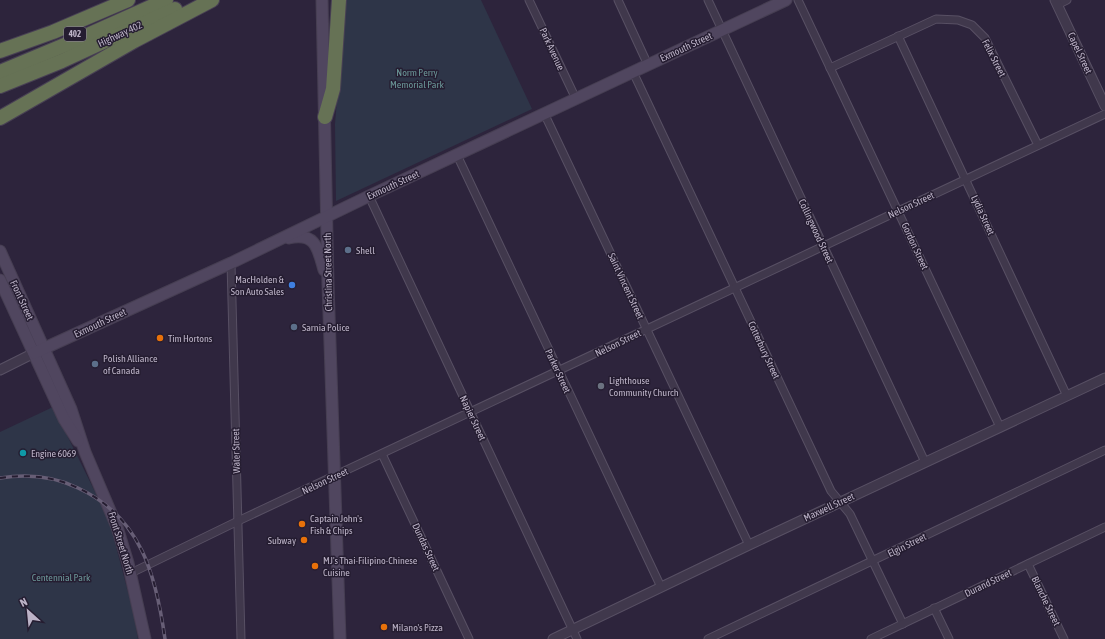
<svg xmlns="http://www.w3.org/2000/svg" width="1105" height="639" font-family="'Asap Condensed',sans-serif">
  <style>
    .green { fill: #2e3548 }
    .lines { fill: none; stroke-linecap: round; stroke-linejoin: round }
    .minor-casing { stroke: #585064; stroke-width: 9 }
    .tertiary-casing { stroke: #585064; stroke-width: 11 }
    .secondary-casing { stroke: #463e52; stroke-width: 13 }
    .motorway-casing { stroke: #484054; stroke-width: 16 }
    .minor { stroke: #40384c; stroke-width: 7 }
    .tertiary { stroke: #40384c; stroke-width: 9 }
    .secondary { stroke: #50465f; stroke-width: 11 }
    .motorway { stroke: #667255; stroke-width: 14 }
    .rail-casing { stroke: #675e76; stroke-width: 3.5 }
    .rail { stroke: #251d31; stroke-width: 2; stroke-dasharray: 6; stroke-linecap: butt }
    .service-dot { fill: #5c6f8a; stroke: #251d31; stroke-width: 1.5 }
    .shop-dot { fill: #3f7fe0; stroke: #251d31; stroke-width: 1.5 }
    .food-dot { fill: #e8710a; stroke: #251d31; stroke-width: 1.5 }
    .worship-dot { fill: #6b7280; stroke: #251d31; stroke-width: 1.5 }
    .culture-dot { fill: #0f9aa8; stroke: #251d31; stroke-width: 1.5 }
    .labels { text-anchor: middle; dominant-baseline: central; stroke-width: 3; stroke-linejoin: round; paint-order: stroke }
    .shield { fill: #251d31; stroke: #8f869a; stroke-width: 1 }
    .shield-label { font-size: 9px; font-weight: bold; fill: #bcb3c7 }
    .street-label { font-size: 10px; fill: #bcb3c7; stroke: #251d31 }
    .park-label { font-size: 10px; fill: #6b9798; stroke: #251d31 }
    .poi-label { font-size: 10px; fill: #bcb3c7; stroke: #251d31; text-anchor: start }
  </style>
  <rect width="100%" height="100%" fill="#2d243c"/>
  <g class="green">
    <polygon points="345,0 481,0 532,109 336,201 335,124"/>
    <polygon points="53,407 109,520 133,611 138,639 0,639 0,432"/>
  </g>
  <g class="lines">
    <defs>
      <g id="minor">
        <polyline points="529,0 576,99"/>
        <polyline points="618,0 648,65"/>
        <polyline points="708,0 925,462"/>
        <polyline points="798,0 1000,427"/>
        <polyline points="1057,5 1067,0"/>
        <polyline points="898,36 1067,396"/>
        <polyline points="830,68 936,19 958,20 972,25 985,38 1038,145"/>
        <polyline points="633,72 831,491 850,514 903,624"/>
        <polyline points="544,113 749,545"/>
        <polyline points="457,155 661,587"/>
        <polyline points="369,196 577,639"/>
        <polyline points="231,263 241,639"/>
        <polyline points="382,454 469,639"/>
        <polyline points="1028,564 1064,639"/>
        <polyline points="131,573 238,521 1105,114"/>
        <polyline points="934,608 949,639"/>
        <polyline points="708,639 1105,450"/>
        <polyline points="871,639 1105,527"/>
      </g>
      <g id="tertiary">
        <polyline points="1055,0 1105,106"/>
        <polyline points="0,370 34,353"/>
        <polyline points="553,639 749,545 1105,378"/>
      </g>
      <g id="secondary">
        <polyline points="322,0 328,284 340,639"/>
        <path d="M289 238C316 232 318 249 324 270"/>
        <polyline points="0,251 71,409 85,452 117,527 128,563 145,639"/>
        <polyline points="0,280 64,419 78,441"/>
        <polyline points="34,353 231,263 369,196 786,0"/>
      </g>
      <g id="motorway">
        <polyline points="0,51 53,32 128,0"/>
        <polyline points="0,72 79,39 166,0"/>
        <polyline points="0,86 62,61 175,9"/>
        <polyline points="325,117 333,89 339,0"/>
        <polyline points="0,118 134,41 212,0"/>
      </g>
    </defs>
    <use href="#minor" class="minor-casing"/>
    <use href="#tertiary" class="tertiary-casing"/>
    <use href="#secondary" class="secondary-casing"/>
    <use href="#motorway" class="motorway-casing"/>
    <use href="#minor" class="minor"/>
    <use href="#tertiary" class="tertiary"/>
    <use href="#secondary" class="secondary"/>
    <use href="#motorway" class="motorway"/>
    <defs>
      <path id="rail" d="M0 478C26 474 53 476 78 488 141 517 156 575 165 639"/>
    </defs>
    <use href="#rail" class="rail-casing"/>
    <use href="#rail" class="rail"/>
  </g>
  <g class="service-dot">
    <circle cx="348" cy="250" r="4"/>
    <circle cx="294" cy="327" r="4"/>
    <circle cx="95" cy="364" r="4"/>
  </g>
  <circle class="shop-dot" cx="292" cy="285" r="4"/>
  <g class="food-dot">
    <circle cx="160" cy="338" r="4"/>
    <circle cx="302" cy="524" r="4"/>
    <circle cx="304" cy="540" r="4"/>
    <circle cx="315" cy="566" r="4"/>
    <circle cx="384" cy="627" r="4"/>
  </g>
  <circle class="worship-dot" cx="601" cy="386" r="4"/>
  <circle class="culture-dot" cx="23" cy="453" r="4"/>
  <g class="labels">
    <rect class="shield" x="64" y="27" width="22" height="14" rx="3"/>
    <g class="shield-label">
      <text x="75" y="34">402</text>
    </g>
    <g class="street-label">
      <text transform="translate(120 34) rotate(-25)">Highway 402</text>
      <text transform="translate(686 47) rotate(-25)">Exmouth Street</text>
      <text transform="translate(552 49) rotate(65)">Park Avenue</text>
      <text transform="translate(1080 53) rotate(65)">Capel Street</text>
      <text transform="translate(994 58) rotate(63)">Felix Street</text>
      <text transform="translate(393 185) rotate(-25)">Exmouth Street</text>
      <text transform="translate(911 205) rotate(-25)">Nelson Street</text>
      <text transform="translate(983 215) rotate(65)">Lydia Street</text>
      <text transform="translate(816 231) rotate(65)">Collingwood Street</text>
      <text transform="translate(915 246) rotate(65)">Gordon Street</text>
      <text transform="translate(328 272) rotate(-91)">Christina Street North</text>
      <text transform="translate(626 286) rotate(65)">Saint Vincent Street</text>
      <text transform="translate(22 300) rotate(65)">Front Street</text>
      <text transform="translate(100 323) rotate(-25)">Exmouth Street</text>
      <text transform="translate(618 343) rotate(-26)">Nelson Street</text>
      <text transform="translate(764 350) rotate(65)">Cotterbury Street</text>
      <text transform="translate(558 371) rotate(65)">Parker Street</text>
      <text transform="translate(473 418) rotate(65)">Napier Street</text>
      <text transform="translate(236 451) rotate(-91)">Water Street</text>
      <text transform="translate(325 481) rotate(-25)">Nelson Street</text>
      <text transform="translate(829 507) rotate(-25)">Maxwell Street</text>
      <text transform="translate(121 543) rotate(73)">Front Street North</text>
      <text transform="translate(907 545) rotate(-26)">Elgin Street</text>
      <text transform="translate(426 547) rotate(65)">Dundas Street</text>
      <text transform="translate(988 583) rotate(-26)">Durand Street</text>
      <text transform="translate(1046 601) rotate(64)">Blanche Street</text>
    </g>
    <g class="park-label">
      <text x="417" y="72">Norm Perry<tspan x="417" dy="12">Memorial Park</tspan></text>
      <text x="61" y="577">Centennial Park</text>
    </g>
    <g class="poi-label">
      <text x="356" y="250">Shell</text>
      <text x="284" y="279" text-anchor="end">MacHolden &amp;<tspan x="284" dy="12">Son Auto Sales</tspan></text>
      <text x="302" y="327">Sarnia Police</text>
      <text x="168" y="338">Tim Hortons</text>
      <text x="103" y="358">Polish Alliance<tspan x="103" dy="12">of Canada</tspan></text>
      <text x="609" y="380">Lighthouse<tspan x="609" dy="12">Community Church</tspan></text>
      <text x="31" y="453">Engine 6069</text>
      <text x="310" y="518">Captain John's<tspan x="310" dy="12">Fish &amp; Chips</tspan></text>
      <text x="296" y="540" text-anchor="end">Subway</text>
      <text x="323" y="560">MJ's Thai-Filipino-Chinese<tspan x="323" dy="12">Cuisine</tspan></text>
      <text x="392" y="627">Milano's Pizza</text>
    </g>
  </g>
  <g transform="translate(28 611) rotate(333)" stroke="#251d31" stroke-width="3" paint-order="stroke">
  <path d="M0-3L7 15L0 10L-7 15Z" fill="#bcb3c7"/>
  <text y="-6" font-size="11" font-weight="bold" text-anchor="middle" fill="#bcb3c7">N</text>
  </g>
</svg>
